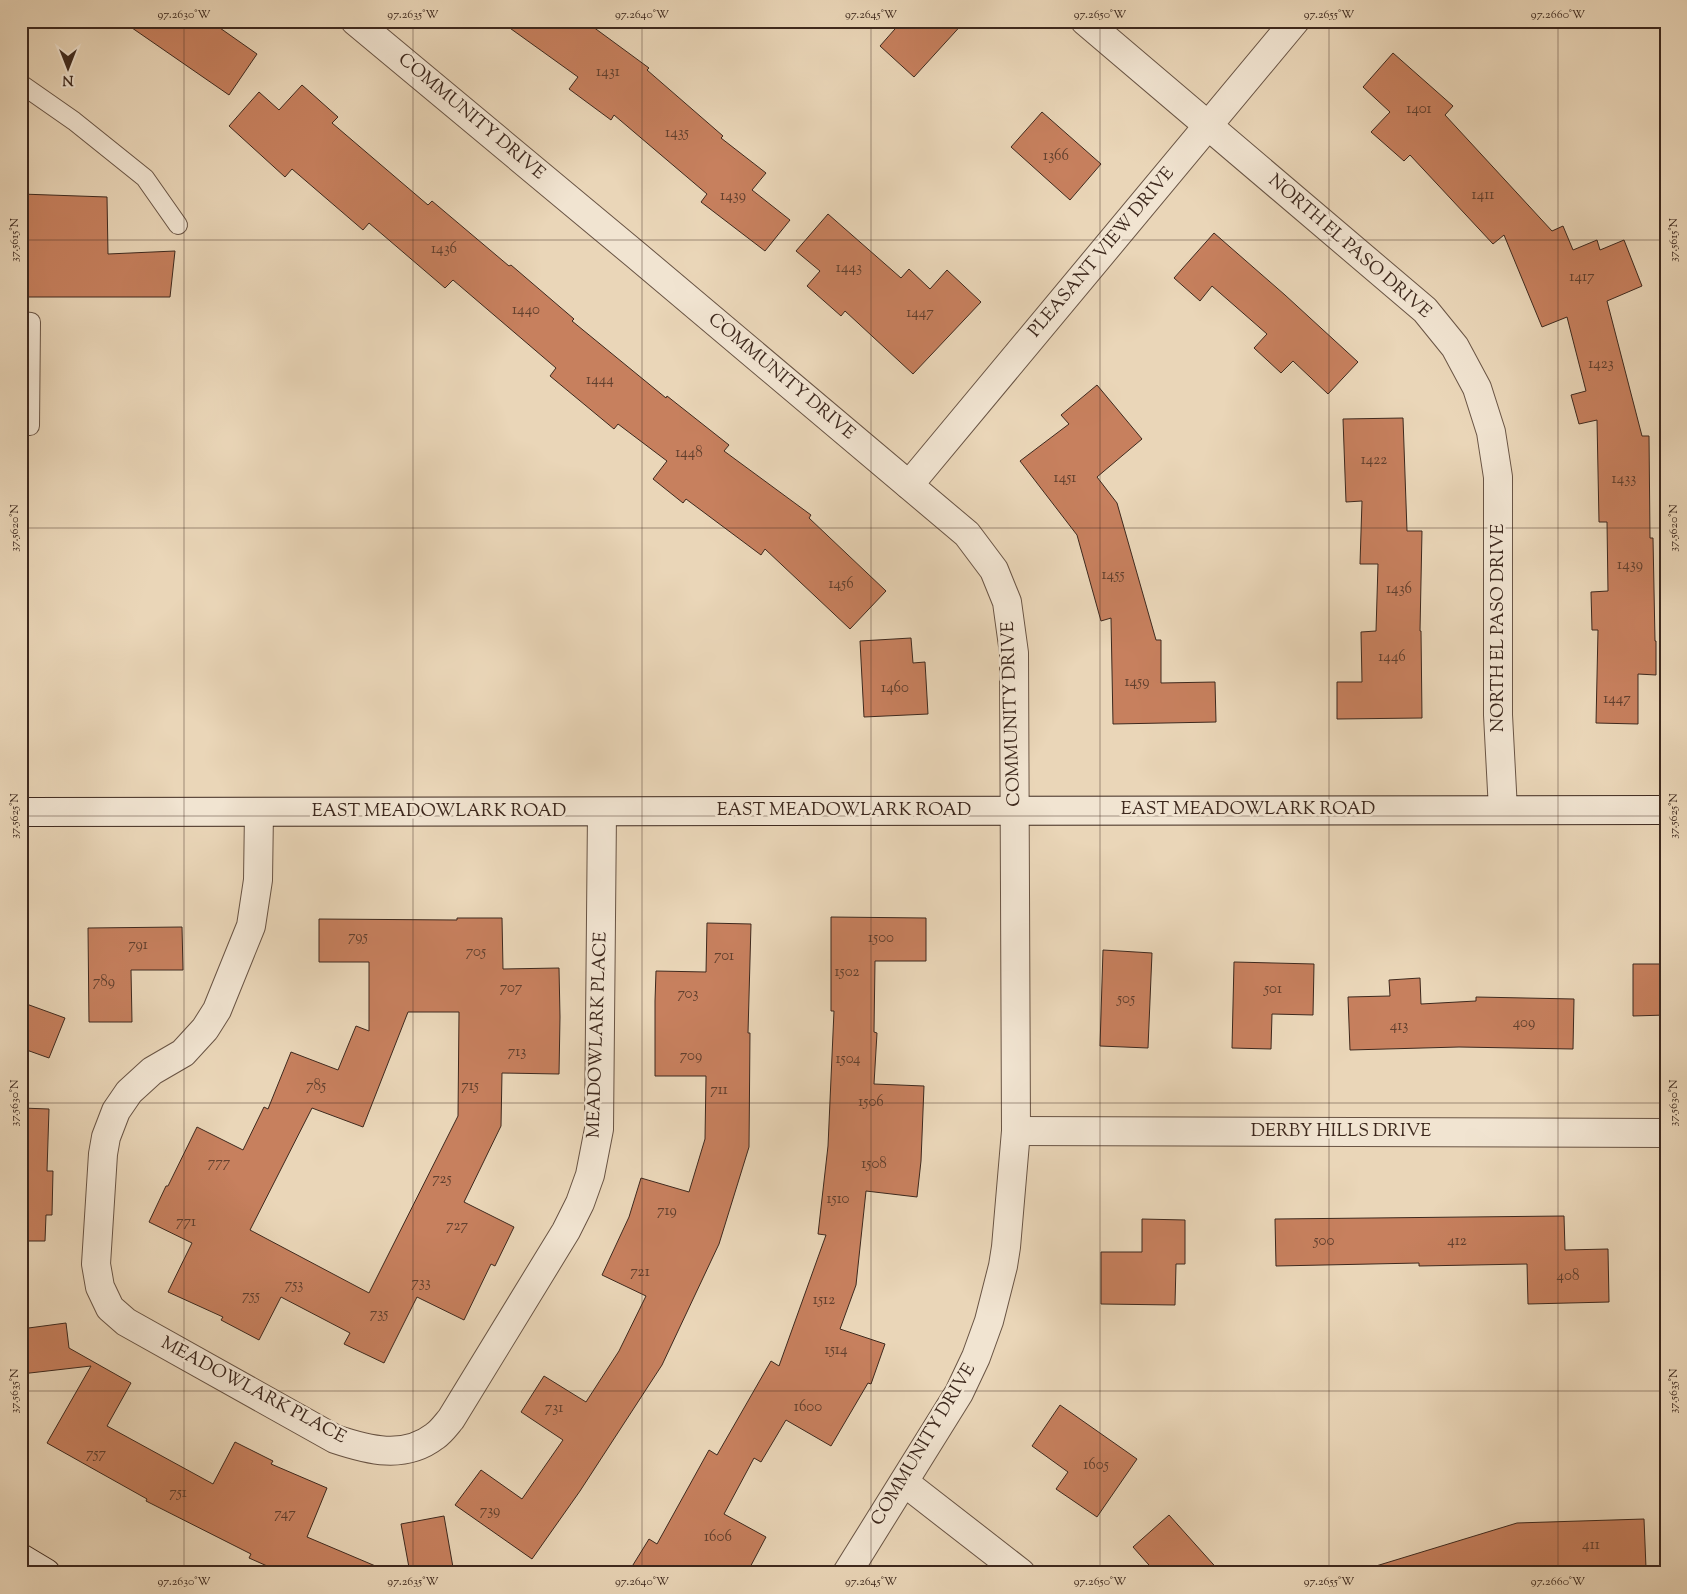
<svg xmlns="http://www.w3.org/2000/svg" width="1687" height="1594" font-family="'Sorts Mill Goudy',serif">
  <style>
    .building { fill: #c7805e; stroke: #3e291e; fill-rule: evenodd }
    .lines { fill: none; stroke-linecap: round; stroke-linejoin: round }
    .lane-casing { stroke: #695444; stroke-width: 20 }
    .street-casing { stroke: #695444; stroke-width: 30 }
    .secondary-casing { stroke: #3e291e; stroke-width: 30 }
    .lane { stroke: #f1e4d1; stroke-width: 18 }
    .street { stroke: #f1e4d1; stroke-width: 28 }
    .secondary { stroke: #f1e4d1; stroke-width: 28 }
    .ticks { fill: none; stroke: #3e291e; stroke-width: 1; stroke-opacity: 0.45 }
    .labels { text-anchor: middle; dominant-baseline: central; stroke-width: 5; stroke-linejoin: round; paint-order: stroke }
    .number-label { font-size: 15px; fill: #603f2e }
    .street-label { font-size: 18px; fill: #3e291e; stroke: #f1e4d1 }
    .neatline { fill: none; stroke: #3e291e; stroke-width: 2 }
    .ticks-label { font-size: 12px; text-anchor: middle; fill: #3e291e }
  </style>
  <rect width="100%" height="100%" fill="#ead6b8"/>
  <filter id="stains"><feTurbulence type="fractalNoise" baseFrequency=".004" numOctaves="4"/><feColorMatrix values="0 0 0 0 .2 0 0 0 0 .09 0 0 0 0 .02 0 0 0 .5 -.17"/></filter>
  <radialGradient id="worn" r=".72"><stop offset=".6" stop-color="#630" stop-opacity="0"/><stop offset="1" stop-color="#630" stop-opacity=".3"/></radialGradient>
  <g class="building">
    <polygon points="122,21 210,21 257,54 229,95"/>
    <polygon points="500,21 585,21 649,68 647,70 723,136 721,138 766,173 752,190 790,220 765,251 701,202 707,194 614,115 611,120 569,89 578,77"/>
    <polygon points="902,21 965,21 914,77 880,46"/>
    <polygon points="1393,53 1453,106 1445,115 1552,231 1563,226 1573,250 1597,240 1600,250 1624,240 1642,286 1607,301 1642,436 1649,436 1650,538 1653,538 1655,641 1656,641 1656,675 1638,674 1638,724 1596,723 1598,630 1592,630 1591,592 1608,591 1607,522 1599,522 1597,420 1579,424 1571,395 1586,391 1567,317 1542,327 1504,235 1493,244 1410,155 1404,161 1371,132 1390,112 1363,87"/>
    <polygon points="302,85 338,117 332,123 428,205 432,201 509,266 511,265 574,319 572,321 666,398 667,396 729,445 724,451 811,515 809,518 886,591 850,629 765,549 761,555 686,499 683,503 653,479 667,461 618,424 614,429 550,376 556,368 453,280 445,288 369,223 363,230 292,169 285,177 229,126 259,92 279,110"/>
    <polygon points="1042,112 1101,164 1070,200 1011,147"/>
    <polygon points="21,194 107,197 108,254 175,251 170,297 21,297"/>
    <polygon points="828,214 901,278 909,269 930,289 947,270 981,302 913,374 845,311 841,316 807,286 820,271 796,251"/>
    <polygon points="1214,233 1285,295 1358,362 1328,394 1293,361 1281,373 1254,348 1267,334 1212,286 1200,301 1174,278"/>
    <polygon points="1097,385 1142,439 1097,477 1117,503 1156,640 1161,640 1161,683 1215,682 1216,722 1113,724 1111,618 1101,621 1077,535 1020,461 1069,424 1061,415"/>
    <polygon points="1403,418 1407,531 1422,531 1420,631 1421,631 1422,718 1337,719 1337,682 1362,682 1361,632 1376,631 1378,564 1360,564 1362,501 1346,502 1343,419"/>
    <polygon points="911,638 913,663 925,662 928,714 864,717 860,641"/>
    <polygon points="831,917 926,918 926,961 875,961 874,1032 877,1033 874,1084 924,1086 921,1161 917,1197 866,1191 856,1285 840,1329 885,1344 871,1384 868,1383 831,1446 786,1420 761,1462 754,1458 724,1514 766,1537 747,1573 628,1573 649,1539 657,1544 709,1450 717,1455 771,1361 779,1366 826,1235 818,1234 828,1146 834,1011 831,1011"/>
    <path d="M457 918H502L503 969 559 968 560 1017 559 1074 502 1073 501 1126 464 1202 514 1227 495 1266 491 1264 464 1320 417 1297 384 1363 344 1344 350 1333 281 1297 259 1340 221 1320 223 1317 168 1292 192 1243 149 1222 166 1186H168L197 1127 243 1150 264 1107 268 1109 291 1052 338 1070 356 1026 369 1031V962H319V919L457 920ZM408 1012H459L458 1116 369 1293 250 1230 312 1108 363 1127Z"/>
    <polygon points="707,923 751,924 748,1033 750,1033 749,1147 719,1244 662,1365 580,1491 532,1559 455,1505 481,1470 522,1499 563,1440 521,1412 544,1376 586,1402 619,1351 646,1296 602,1275 629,1217 641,1178 689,1192 705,1139 706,1076 655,1076 655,1001 656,971 706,972"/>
    <polygon points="182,927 183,970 131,970 132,1022 89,1022 88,928"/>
    <polygon points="1103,950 1152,953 1148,1048 1100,1046"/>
    <polygon points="1234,962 1314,964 1313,1015 1272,1014 1271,1049 1232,1048"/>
    <polygon points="1633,964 1666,964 1666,1015 1633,1016"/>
    <polygon points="1420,978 1421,1004 1476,1001 1476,997 1574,999 1573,1049 1459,1047 1350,1050 1348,997 1390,996 1389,980"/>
    <polygon points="21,1002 65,1018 49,1058 21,1048"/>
    <polygon points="21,1108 49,1109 47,1171 53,1171 52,1215 46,1215 45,1241 21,1241"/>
    <polygon points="1564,1216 1565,1250 1608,1249 1609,1302 1528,1304 1527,1264 1419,1266 1419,1263 1276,1266 1275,1219"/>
    <polygon points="1142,1219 1185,1220 1185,1264 1176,1264 1175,1305 1101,1304 1101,1252 1142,1252"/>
    <polygon points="66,1323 69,1348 131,1383 107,1426 213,1484 235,1442 273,1461 271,1464 327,1488 307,1537 392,1573 283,1573 249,1558 251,1554 146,1501 147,1499 47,1443 91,1366 21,1374 21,1329"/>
    <polygon points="1060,1405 1137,1459 1097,1517 1056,1489 1068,1472 1032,1446"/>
    <polygon points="1169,1515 1221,1573 1156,1573 1133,1547"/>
    <polygon points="444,1516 454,1573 410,1573 401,1524"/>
    <polygon points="1644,1519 1646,1568 1506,1573 1377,1573 1376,1566 1517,1523"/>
  </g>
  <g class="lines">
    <defs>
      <g id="lane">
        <polyline points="21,84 74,121 145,178 178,225"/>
        <polyline points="21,321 31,322 30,426 21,426"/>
      </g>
      <g id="street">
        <polyline points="355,21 636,255 967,534 994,570 1007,602 1014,653 1016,1131 1006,1247 1003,1266 989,1321 976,1357 959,1393 847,1573"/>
        <polyline points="1085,21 1425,310 1455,347 1477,388 1491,432 1498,477 1498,715 1503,810"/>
        <polyline points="909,485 1295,21"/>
        <path d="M259 812 258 880 251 926 217 1010 205 1029 183 1053 152 1071 129 1092 116 1111 106 1137 103 1154 96 1264 100 1287 110 1308 126 1322 335 1439C368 1450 404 1460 435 1436 441 1432 446 1425 451 1419L566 1231 580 1203 590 1175 599 1129 602 812"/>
        <polyline points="1016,1131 1666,1133"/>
        <polyline points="904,1482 1021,1573"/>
      </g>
      <g id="secondary">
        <polyline points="21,812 1666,810"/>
        <polyline points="21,1558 46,1573"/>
      </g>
    </defs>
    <use href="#lane" class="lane-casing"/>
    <use href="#street" class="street-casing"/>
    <use href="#secondary" class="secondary-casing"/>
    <use href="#lane" class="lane"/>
    <use href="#street" class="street"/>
    <use href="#secondary" class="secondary"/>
  </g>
  <path class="ticks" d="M184 21V1573M413 21V1573M642 21V1573M871 21V1573M1100 21V1573M1329 21V1573M1558 21V1573M21 240H1666M21 528H1666M21 816H1666M21 1103H1666M21 1391H1666"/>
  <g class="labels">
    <g class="number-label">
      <text x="608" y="72">1431</text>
      <text x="1419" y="109">1401</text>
      <text x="677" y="133">1435</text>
      <text x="1056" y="156">1366</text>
      <text x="1483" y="195">1411</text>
      <text x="733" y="196">1439</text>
      <text x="444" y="249">1436</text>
      <text x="849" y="268">1443</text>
      <text x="1582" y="277">1417</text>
      <text x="526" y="310">1440</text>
      <text x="920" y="313">1447</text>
      <text x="1601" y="364">1423</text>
      <text x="600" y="380">1444</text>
      <text x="689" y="453">1448</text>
      <text x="1374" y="460">1422</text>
      <text x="1065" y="478">1451</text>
      <text x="1624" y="479">1433</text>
      <text x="1630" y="565">1439</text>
      <text x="1113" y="575">1455</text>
      <text x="841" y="584">1456</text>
      <text x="1399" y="589">1436</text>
      <text x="1392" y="657">1446</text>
      <text x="1137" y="682">1459</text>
      <text x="895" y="688">1460</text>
      <text x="1617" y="699">1447</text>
      <text x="358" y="937">795</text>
      <text x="881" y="938">1500</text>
      <text x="138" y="945">791</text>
      <text x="476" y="952">705</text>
      <text x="724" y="956">701</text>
      <text x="847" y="972">1502</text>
      <text x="104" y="982">789</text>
      <text x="511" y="988">707</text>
      <text x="1273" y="989">501</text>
      <text x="688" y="994">703</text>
      <text x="1126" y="999">505</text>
      <text x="1524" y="1023">409</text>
      <text x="1399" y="1026">413</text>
      <text x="517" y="1052">713</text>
      <text x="691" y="1056">709</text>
      <text x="848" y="1059">1504</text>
      <text x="316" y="1086">785</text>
      <text x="470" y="1086">715</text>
      <text x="719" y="1090">711</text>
      <text x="871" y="1102">1506</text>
      <text x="219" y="1163">777</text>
      <text x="874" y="1164">1508</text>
      <text x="442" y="1179">725</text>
      <text x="838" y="1199">1510</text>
      <text x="667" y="1211">719</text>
      <text x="186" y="1222">771</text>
      <text x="457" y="1226">727</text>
      <text x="1324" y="1241">500</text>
      <text x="1457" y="1241">412</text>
      <text x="640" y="1272">721</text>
      <text x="1568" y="1276">408</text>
      <text x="421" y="1283">733</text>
      <text x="294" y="1285">753</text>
      <text x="251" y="1296">755</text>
      <text x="824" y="1300">1512</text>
      <text x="379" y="1314">735</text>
      <text x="836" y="1350">1514</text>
      <text x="808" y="1407">1600</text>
      <text x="554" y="1408">731</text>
      <text x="96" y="1454">757</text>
      <text x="1096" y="1465">1605</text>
      <text x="178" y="1493">751</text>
      <text x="490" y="1511">739</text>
      <text x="285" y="1514">747</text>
      <text x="718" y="1537">1606</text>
      <text x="1591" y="1545">411</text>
    </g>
    <g class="street-label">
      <text transform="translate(471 117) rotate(40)">COMMUNITY DRIVE</text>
      <text transform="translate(1349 247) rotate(41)">NORTH EL PASO DRIVE</text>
      <text transform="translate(1102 253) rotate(-50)">PLEASANT VIEW DRIVE</text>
      <text transform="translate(781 377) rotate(40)">COMMUNITY DRIVE</text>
      <text transform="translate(1499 628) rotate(-90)">NORTH EL PASO DRIVE</text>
      <text transform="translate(1012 714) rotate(-92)">COMMUNITY DRIVE</text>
      <text x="1248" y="810">EAST MEADOWLARK ROAD</text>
      <text x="844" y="811">EAST MEADOWLARK ROAD</text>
      <text x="439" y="812">EAST MEADOWLARK ROAD</text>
      <text transform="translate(598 1035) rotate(-88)">MEADOWLARK PLACE</text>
      <text x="1341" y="1132">DERBY HILLS DRIVE</text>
      <text transform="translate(253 1391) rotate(28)">MEADOWLARK PLACE</text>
      <text transform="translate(924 1445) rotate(-59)">COMMUNITY DRIVE</text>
    </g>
  </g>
  <rect width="1687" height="1594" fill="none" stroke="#ead6b8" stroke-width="55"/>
  <g transform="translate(68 68) rotate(180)" stroke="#f1e4d1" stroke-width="4" paint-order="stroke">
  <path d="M0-4L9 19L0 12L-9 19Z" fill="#3e291e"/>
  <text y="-8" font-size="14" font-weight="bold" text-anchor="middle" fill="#3e291e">N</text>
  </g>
  <rect x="28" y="28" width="1632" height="1538" class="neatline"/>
  <g class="ticks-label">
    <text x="184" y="18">97.2630°W</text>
    <text x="413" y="18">97.2635°W</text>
    <text x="642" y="18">97.2640°W</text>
    <text x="871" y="18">97.2645°W</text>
    <text x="1100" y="18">97.2650°W</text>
    <text x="1329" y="18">97.2655°W</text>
    <text x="1558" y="18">97.2660°W</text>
    <text transform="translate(1673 240) rotate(-90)" y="4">37.5615°N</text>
    <text transform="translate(14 240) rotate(-90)" y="4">37.5615°N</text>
    <text transform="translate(1673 528) rotate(-90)" y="4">37.5620°N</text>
    <text transform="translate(14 528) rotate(-90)" y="4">37.5620°N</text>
    <text transform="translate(1673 816) rotate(-90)" y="4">37.5625°N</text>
    <text transform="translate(14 816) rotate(-90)" y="4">37.5625°N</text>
    <text transform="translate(1673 1103) rotate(-90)" y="4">37.5630°N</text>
    <text transform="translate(14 1103) rotate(-90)" y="4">37.5630°N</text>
    <text transform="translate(1673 1391) rotate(-90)" y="4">37.5635°N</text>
    <text transform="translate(14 1391) rotate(-90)" y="4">37.5635°N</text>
    <text x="184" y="1585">97.2630°W</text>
    <text x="413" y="1585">97.2635°W</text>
    <text x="642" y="1585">97.2640°W</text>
    <text x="871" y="1585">97.2645°W</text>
    <text x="1100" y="1585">97.2650°W</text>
    <text x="1329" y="1585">97.2655°W</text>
    <text x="1558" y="1585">97.2660°W</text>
  </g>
  <rect width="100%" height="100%" filter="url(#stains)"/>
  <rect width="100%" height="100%" fill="url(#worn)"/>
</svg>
